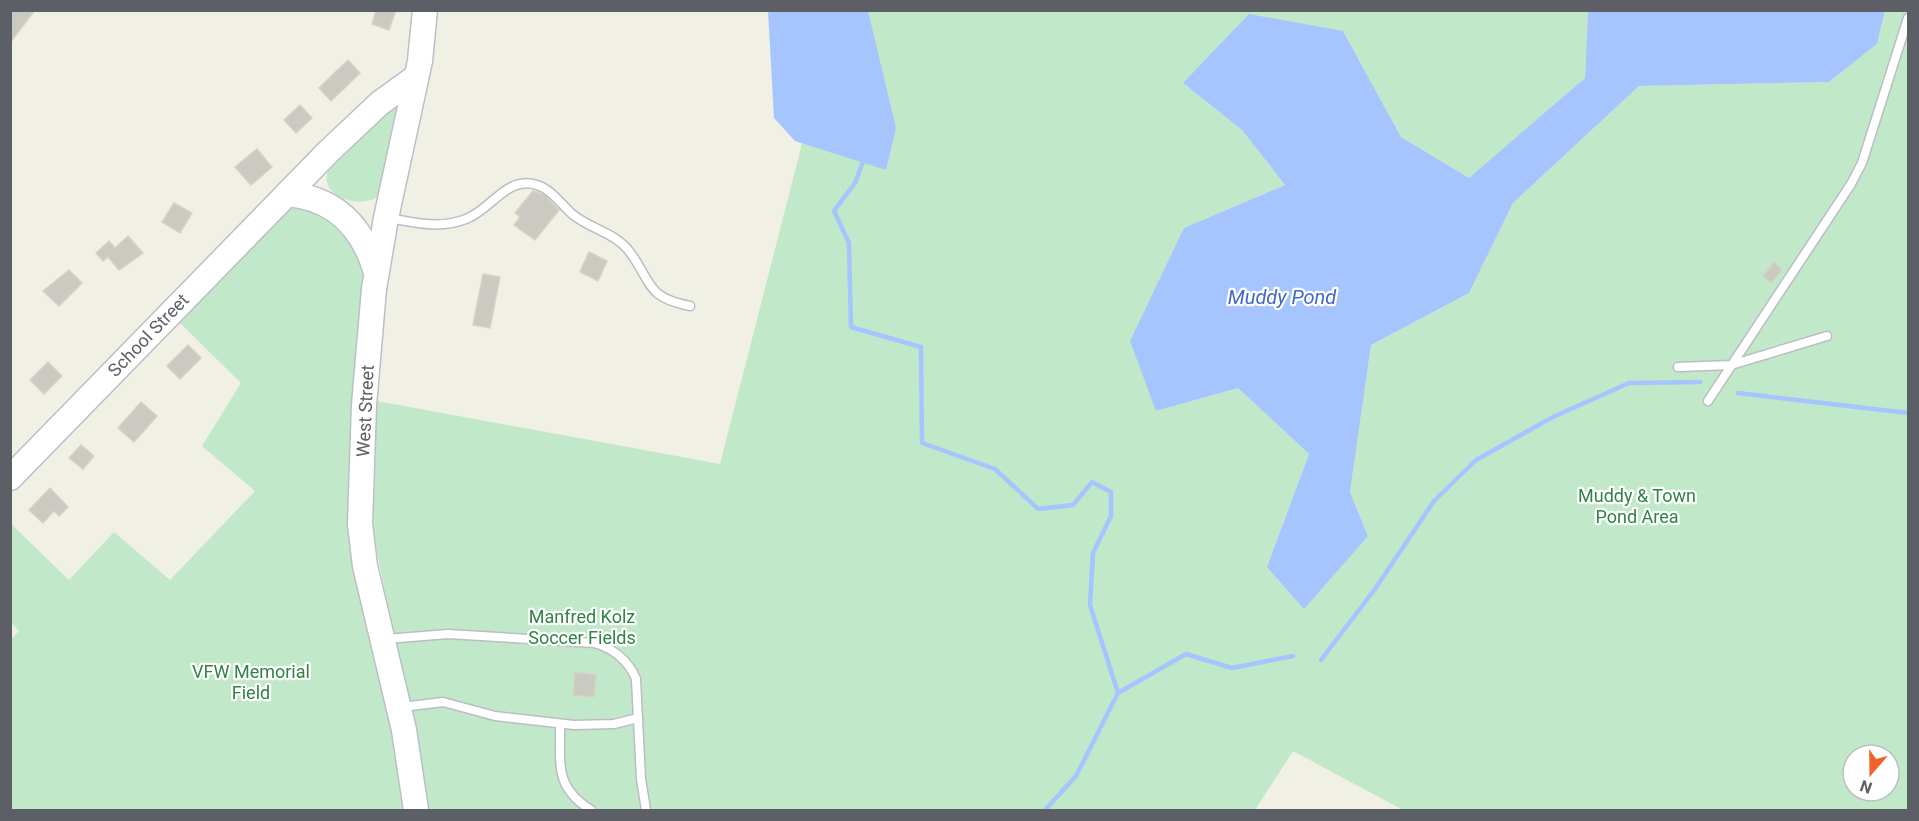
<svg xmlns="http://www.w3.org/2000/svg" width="1919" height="821" font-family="Roboto,sans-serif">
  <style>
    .green { fill: #c0e8c9; fill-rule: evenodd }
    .water { fill: #a6c5ff }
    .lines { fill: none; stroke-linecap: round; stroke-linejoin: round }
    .stream { stroke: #a6c5ff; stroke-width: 4.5 }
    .building { fill: #cbcac2; stroke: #d5d3c3; stroke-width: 1.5 }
    .lane-casing { stroke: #bcbdc4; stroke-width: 11 }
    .secondary-casing { stroke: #bdbfc6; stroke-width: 27 }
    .lane { stroke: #fff; stroke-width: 8 }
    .secondary { stroke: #fff; stroke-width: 24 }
    .labels { text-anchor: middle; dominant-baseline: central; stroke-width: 4.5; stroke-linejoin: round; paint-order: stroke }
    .street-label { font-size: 18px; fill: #5d5f66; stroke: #fff }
    .park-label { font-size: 18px; fill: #308245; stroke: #fff }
    .water-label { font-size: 20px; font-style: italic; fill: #4167c9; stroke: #fff }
  </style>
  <rect width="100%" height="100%" fill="#f0f0e5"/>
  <g class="green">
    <path d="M836 11H1588L1585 78 1469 179 1401 137 1343 31 1183 83 1242 130 1285 185 1184 228 1156 411 1238 388 1309 454 1267 567 1368 536 1350 492 1371 345 1469 293 1513 203 1639 86 1829 82 1877 44 1885 11H1908V810H1403L1293 751 1255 810H429L373 532 377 401 720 464ZM1853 755H1889V791H1853Z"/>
    <path d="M398 108 381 194C364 212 311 196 331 165L389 110Z"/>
    <polygon points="292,205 337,218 368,268 355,444 408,810 11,810 10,640 19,631 11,622 11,524 69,580 114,532 170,580 255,491 202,446 241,383 175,318"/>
  </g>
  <g class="water">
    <polygon points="768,11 868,11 896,128 886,170 795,141 774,118"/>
    <polygon points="1588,11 1885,11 1877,44 1829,82 1639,86 1513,203 1469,293 1371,345 1350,492 1368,536 1304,609 1267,567 1309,454 1238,388 1156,411 1130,341 1184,228 1285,185 1242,130 1183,83 1249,14 1343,31 1401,137 1469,178 1585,78"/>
  </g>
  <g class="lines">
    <g class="stream">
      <polyline points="864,159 855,183 834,211 849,243 851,327 921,347 922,443 995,469 1038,509 1073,505 1092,482 1111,492 1111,516 1093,553 1090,605 1118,693"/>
      <polyline points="1738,393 1908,413"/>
      <polyline points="1321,660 1375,589 1434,501 1476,460 1553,417 1629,383 1700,382"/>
      <polyline points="1045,810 1076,776 1118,693 1186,654 1232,668 1293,656"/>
    </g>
  </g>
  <g class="building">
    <polygon points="10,10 35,10 10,43"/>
    <polygon points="376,10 396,10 389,30 372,24"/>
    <polygon points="348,60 360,73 331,101 319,88"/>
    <polygon points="300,105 312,118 296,133 284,120"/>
    <polygon points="257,149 272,167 251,185 235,167"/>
    <polygon points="533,191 544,195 559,210 535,240 514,225 520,217 515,213"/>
    <polygon points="174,203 192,213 180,233 162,222"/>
    <polygon points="128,236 143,253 119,270 108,257 103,261 96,253 109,241 115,248"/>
    <polygon points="589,252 607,261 598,281 580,272"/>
    <polygon points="1774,262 1782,270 1771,283 1763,276"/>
    <polygon points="69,270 82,283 59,306 43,291"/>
    <polygon points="483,274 500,277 490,328 473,325"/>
    <polygon points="188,345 201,358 180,379 167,366"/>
    <polygon points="48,362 62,376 44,394 30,380"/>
    <polygon points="141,402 157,416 134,442 118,428"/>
    <polygon points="81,445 94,456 83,469 69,458"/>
    <polygon points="50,488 68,507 59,516 54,511 43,523 29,510"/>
    <polygon points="575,672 596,675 594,697 573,695"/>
  </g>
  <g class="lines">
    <defs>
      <g id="lane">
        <path d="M389 218C415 223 441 229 466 219 492 209 507 175 537 185 552 190 561 204 572 214 590 229 614 232 629 251 653 283 645 297 690 306"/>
        <polyline points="1678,367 1731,365 1827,336"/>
        <polyline points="1708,401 1851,184 1862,163 1908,18"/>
        <path d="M386 639 448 634 594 643C613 648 629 661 636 679L641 779 646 810"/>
        <polyline points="402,707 443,702 495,716 574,725 614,724 638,718"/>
        <path d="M560 724C561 763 553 786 591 810"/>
      </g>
      <g id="secondary">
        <path d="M287 194C336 198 363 228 376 272"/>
        <polyline points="10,478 329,151 380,103 416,77"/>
        <polyline points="416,810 404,730 365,566 360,524 364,405 374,289 386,218 420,61 425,10"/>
      </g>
    </defs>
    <use href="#lane" class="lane-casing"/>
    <use href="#secondary" class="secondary-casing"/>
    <use href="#lane" class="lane"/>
    <use href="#secondary" class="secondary"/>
  </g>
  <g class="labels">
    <g class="street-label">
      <text transform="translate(148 335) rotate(-46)">School Street</text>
      <text transform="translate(365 411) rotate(-87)">West Street</text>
    </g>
    <g class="park-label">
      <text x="1637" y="495">Muddy &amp; Town<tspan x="1637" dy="21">Pond Area</tspan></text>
      <text x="582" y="616">Manfred Kolz<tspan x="582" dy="21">Soccer Fields</tspan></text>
      <text x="251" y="671">VFW Memorial<tspan x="251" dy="21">Field</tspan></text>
    </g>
    <g class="water-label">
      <text x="1282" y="297">Muddy Pond</text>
    </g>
  </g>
  <rect width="1919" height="821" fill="none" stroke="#5d5f66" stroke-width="24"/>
  <g transform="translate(1871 773) rotate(200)"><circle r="28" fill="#ffffff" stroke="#bebfc2" stroke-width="1.5"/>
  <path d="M0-4.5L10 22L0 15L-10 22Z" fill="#f16429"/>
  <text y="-9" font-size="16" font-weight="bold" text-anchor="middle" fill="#5d5f66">N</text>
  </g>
</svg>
